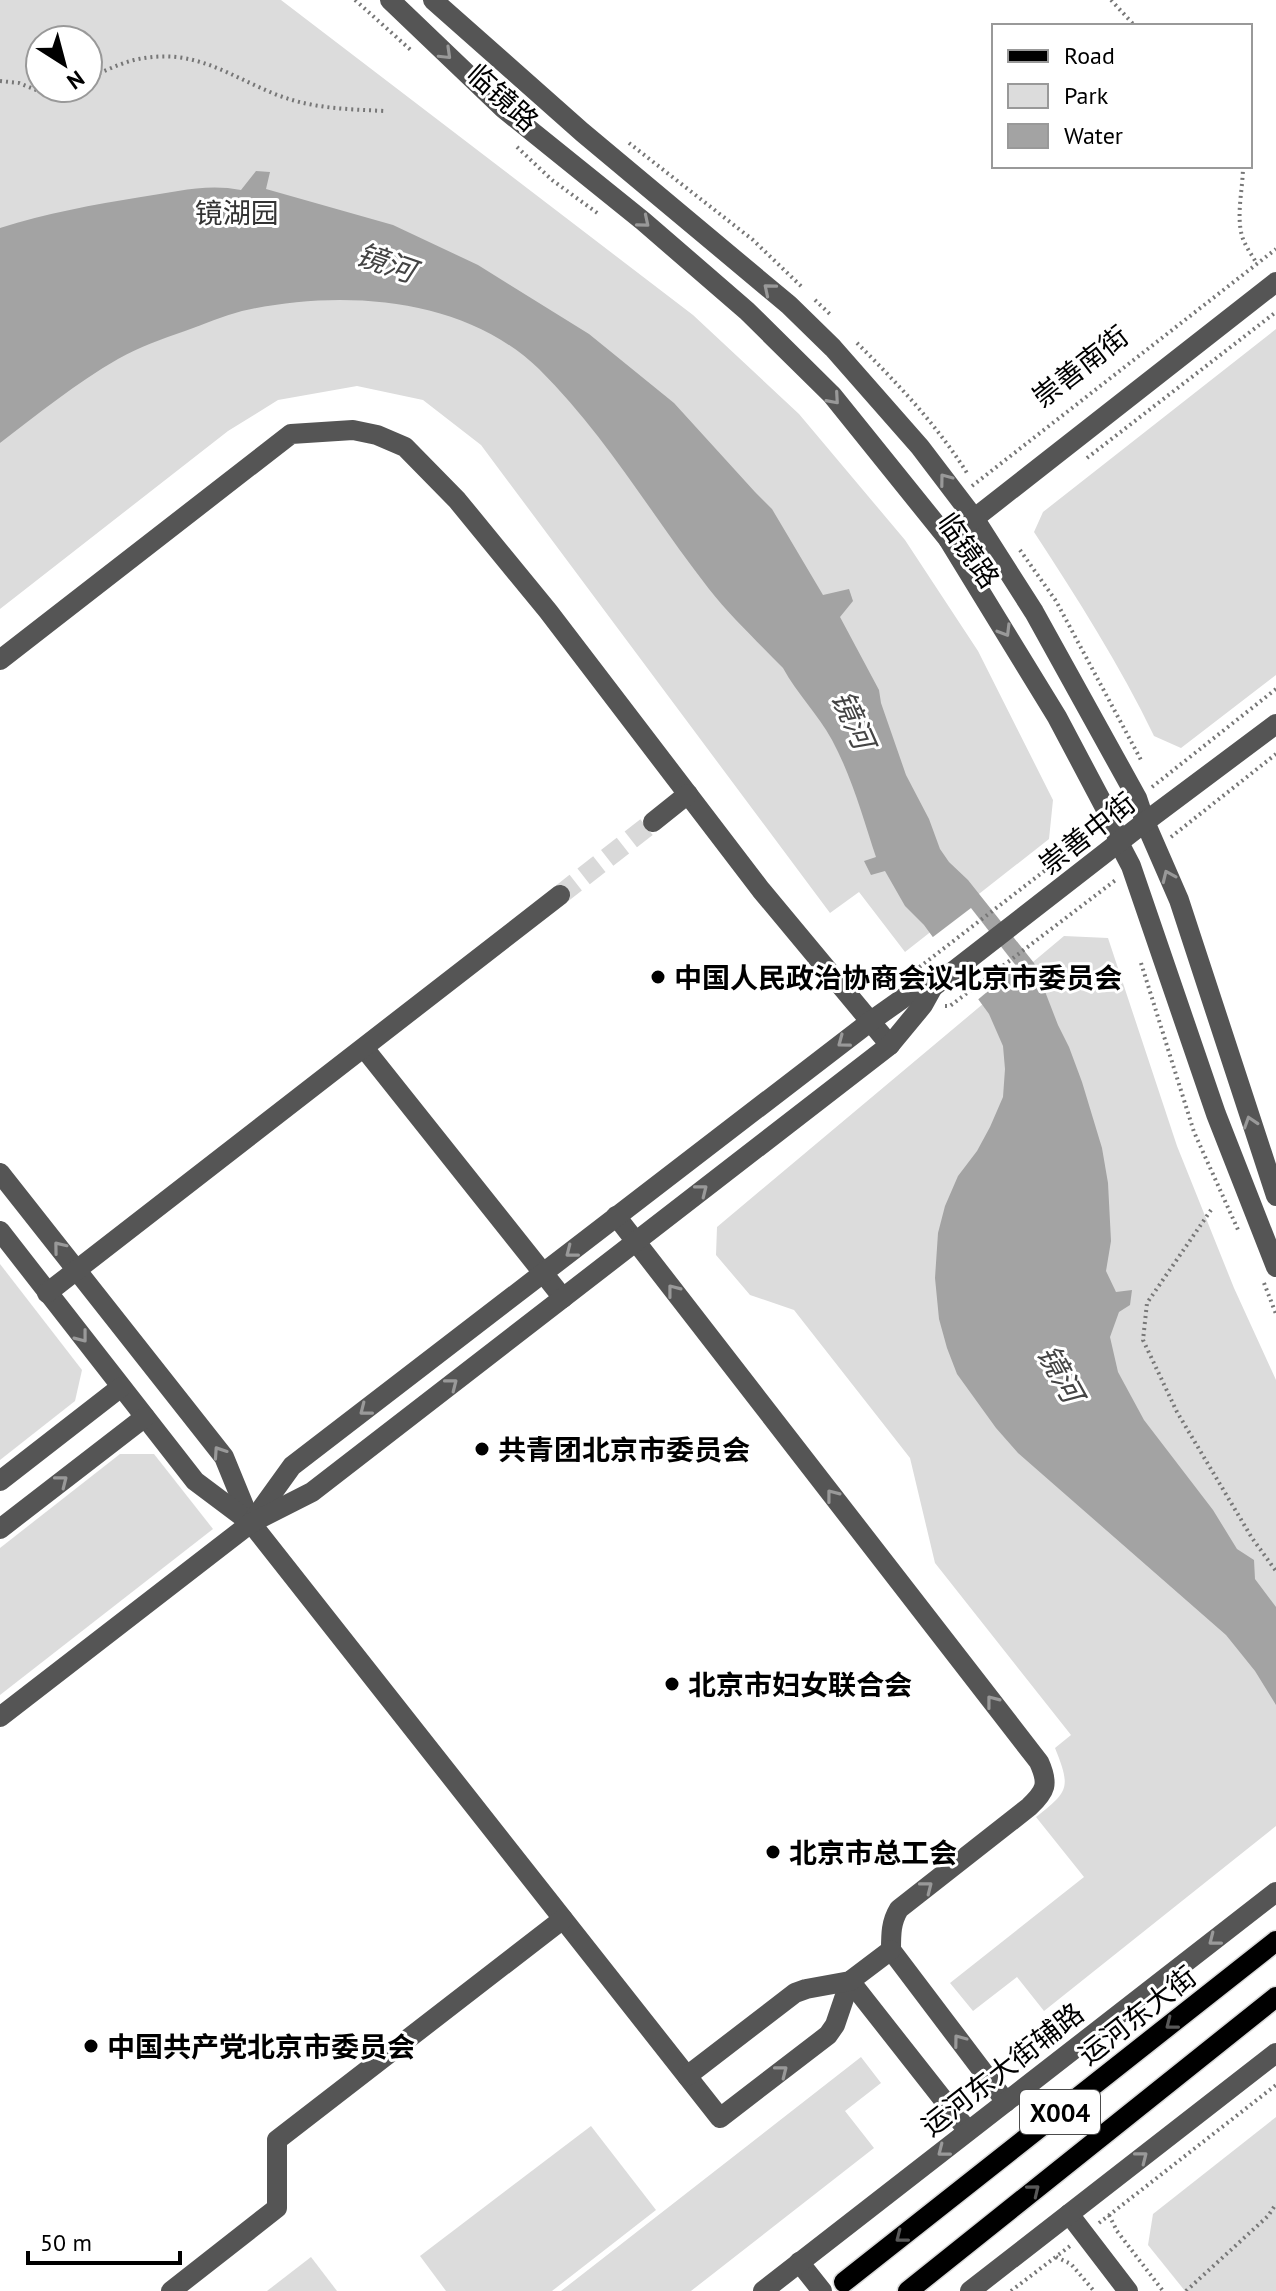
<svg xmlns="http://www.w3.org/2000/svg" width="1276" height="2291" font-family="'PT Sans','Noto Sans SC',sans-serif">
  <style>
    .green { fill: #dcdcdc; fill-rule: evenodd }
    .water { fill: #a3a3a3 }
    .pier { fill: #fff }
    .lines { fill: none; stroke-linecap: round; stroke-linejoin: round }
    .minor-tunnel { stroke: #d9d9d9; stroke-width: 20; stroke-dasharray: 20 10; stroke-linecap: butt }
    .major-casing { stroke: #dbdbdb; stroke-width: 23 }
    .path { stroke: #777; stroke-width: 4; stroke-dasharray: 2 4; stroke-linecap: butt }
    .minor { stroke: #555; stroke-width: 20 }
    .major { stroke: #000; stroke-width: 20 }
    .oneway { stroke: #999 }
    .oneway2 { stroke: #595959 }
    .poi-dot { fill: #000; stroke: #fff; stroke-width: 3 }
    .labels { text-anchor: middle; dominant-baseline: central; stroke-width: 6; stroke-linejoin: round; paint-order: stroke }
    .shield { fill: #fff; stroke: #4c4c4c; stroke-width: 2 }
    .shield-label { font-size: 26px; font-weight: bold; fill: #000 }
    .street-label { font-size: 28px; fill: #000; stroke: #fff }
    .park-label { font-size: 28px; fill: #333; stroke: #fff }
    .poi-label { font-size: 28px; font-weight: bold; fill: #000; stroke: #fff; text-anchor: start }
    .water-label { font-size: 30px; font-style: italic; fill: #444; stroke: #fff }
  </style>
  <rect width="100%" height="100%" fill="#fff"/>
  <g class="green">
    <path d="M0 0H281L693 315 799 414 905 540 978 651 1053 800 1049 839 905 952 859 892 830 913 481 445 423 400 357 386 278 400 228 431 0 609ZM40 40H88V88H40Z"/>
    <path d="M1276 329V675L1181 748 1154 736C1120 665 1077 598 1034 532L1043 512Z"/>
    <path d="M1064 936 1108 938 1177 1146 1234 1288 1276 1380V1826L1044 2011 1017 1977 973 2011 950 1983 1084 1877 1036 1817C1069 1791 1071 1788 1055 1748L1071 1735 935 1563 910 1458 794 1310 750 1295 716 1255 717 1227Z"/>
    <polygon points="0,1264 82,1370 75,1401 0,1460"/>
    <polygon points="120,1454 154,1454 213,1529 0,1695 0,1548"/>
    <polygon points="861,2057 881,2083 845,2111 874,2148 691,2291 561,2291"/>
    <polygon points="1276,2117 1276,2291 1185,2291 1148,2245 1153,2214"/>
    <polygon points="591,2126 656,2210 552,2291 446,2291 420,2256"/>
    <polygon points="311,2257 337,2291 267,2291"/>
  </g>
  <path class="water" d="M256 171 270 172 266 189 393 225 478 265 589 334 674 403 755 492 772 509 823 595 849 589 853 601 840 617 879 690 881 703 906 775 929 819 940 849 949 862 968 880 1034 963 1058 1025 1069 1047 1082 1082 1102 1148 1108 1183 1111 1241 1106 1271 1116 1292 1132 1290 1130 1305 1119 1312 1110 1337 1118 1372 1144 1420 1213 1510 1237 1549 1254 1560 1255 1579 1276 1607V1705L1255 1671 1226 1635 1018 1453 996 1428 957 1374 947 1348 939 1319 935 1278 938 1233 945 1206 958 1176 977 1151 990 1127 1003 1097 1005 1069 1003 1046 989 1014 924 925 905 906 885 871 871 875 864 861 876 857C863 818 852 777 832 740 818 714 797 694 783 668 758 642 731 617 709 589 652 516 605 434 539 369 463 296 340 289 242 311 223 316 204 324 185 331 162 339 139 347 118 359 76 383 38 414 0 443V228C46 213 93 205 141 197 175 192 207 183 241 190Z"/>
  <polygon class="pier" points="971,908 1017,967 975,1002 929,940"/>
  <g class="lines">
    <polyline class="minor-tunnel" points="560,895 653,822"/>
    <defs>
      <g id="major">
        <polyline points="844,2282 1276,1941"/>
        <polyline points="908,2291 1276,1997"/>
      </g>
    </defs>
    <use href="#major" class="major-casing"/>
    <g class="path">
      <polyline points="355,0 413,52"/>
      <polyline points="1111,0 1135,26"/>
      <path d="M88 78C103 72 118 64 134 60 194 46 228 76 280 96 316 109 347 109 384 111"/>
      <polyline points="0,81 19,83 46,94 63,88"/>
      <polyline points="629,143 753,240 803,288"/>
      <polyline points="517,147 552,180 600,215"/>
      <path d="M1243 166C1243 189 1236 214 1242 236 1245 246 1252 255 1257 264"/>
      <polyline points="815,300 832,316"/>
      <path d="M857 343C897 383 937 425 967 473"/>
      <polyline points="1087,458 1276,312"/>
      <polyline points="972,486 1276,249"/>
      <polyline points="1020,550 1056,601 1141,760"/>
      <polyline points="1152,787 1276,689"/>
      <polyline points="1171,837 1276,754"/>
      <polyline points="1141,963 1194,1132 1239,1232"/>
      <polyline points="917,972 917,969 1095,832"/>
      <polyline points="945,1006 950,1006 1117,879"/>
      <polyline points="1211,1210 1147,1303 1143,1340 1177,1412 1252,1538 1276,1571"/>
      <polyline points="1264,1283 1276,1314"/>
      <polyline points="1109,2215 1117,2231 1163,2291"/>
      <polyline points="1099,2223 1276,2085"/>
      <polyline points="1056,2257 1071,2264 1094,2291"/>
      <polyline points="1011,2291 1070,2246"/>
      <polyline points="1186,2291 1268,2216 1276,2204"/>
    </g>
    <g class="minor">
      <polyline points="390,0 504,109 643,221 747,311 832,395 948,539 1057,717 1111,819 1119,843 1131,866 1216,1114 1276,1267"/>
      <polyline points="433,0 582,132 789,305 833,348 920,447 974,518 1034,612 1137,798 1145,822 1179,900 1276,1196"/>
      <polyline points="948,539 1276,282"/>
      <polyline points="0,660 291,434 353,430 377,435 405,447 457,500 548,611 761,890 890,1045"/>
      <polyline points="653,822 688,794"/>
      <polyline points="364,1048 563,1298"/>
      <polyline points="0,1173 224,1457 251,1523"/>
      <path d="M616 1216 1039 1762C1049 1784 1046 1791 1029 1807L899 1909C891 1922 891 1934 891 1950L1006 2102"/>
      <polyline points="0,1231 195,1481 251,1523 720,2118 828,2035 835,2025 850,1981"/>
      <polyline points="47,1293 560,895"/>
      <polyline points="0,1481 121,1387"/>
      <polyline points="251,1523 292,1466 871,1021 912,992 933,987 1145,822 1276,724"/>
      <polyline points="0,1529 145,1417"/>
      <polyline points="0,1717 251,1523 312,1492 890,1045 923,1005 933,987"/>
      <polyline points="850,1981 968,2131"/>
      <polyline points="687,2076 795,1993 806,1989 850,1981 891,1950"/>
      <polyline points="1069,2214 1128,2291"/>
      <polyline points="799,2262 822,2291"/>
      <polyline points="171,2291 277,2208 277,2140 563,1919"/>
      <polyline points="763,2291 1276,1892"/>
      <polyline points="970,2291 1276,2053"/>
    </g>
    <use href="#major" class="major"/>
  </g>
  <defs><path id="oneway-chevron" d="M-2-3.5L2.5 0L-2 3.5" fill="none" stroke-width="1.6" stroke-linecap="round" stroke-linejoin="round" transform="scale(2)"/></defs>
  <g class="oneway">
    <use href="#oneway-chevron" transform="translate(446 54) rotate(44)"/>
    <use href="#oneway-chevron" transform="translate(644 222) rotate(40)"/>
    <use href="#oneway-chevron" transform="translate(769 289) rotate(-140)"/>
    <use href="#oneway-chevron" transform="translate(834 399) rotate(49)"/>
    <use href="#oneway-chevron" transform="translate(945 479) rotate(-127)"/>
    <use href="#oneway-chevron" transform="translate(1005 631) rotate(59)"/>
    <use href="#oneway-chevron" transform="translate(1168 876) rotate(-114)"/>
    <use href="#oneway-chevron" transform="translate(843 1042) rotate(143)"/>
    <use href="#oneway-chevron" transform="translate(1250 1122) rotate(-108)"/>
    <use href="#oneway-chevron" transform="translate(702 1190) rotate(-38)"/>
    <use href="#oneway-chevron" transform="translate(59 1247) rotate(-129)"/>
    <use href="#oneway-chevron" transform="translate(571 1252) rotate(142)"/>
    <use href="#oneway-chevron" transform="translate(673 1290) rotate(-128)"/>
    <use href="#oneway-chevron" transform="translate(82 1337) rotate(52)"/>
    <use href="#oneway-chevron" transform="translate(452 1384) rotate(-38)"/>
    <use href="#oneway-chevron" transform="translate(365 1410) rotate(142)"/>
    <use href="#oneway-chevron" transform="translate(219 1452) rotate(-124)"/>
    <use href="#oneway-chevron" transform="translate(62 1481) rotate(-38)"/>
    <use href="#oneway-chevron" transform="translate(832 1495) rotate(-128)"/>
    <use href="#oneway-chevron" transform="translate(992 1701) rotate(-128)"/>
    <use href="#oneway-chevron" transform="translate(927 1887) rotate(-38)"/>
    <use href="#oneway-chevron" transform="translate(1214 1940) rotate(142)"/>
    <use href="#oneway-chevron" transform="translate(959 2040) rotate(-127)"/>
    <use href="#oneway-chevron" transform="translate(782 2071) rotate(-38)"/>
    <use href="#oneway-chevron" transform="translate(943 2151) rotate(142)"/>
    <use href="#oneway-chevron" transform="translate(1142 2157) rotate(-38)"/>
  </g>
  <g class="oneway2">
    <use href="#oneway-chevron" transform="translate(1171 2024) rotate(142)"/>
    <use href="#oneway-chevron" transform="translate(1034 2190) rotate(-39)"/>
    <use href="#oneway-chevron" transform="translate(901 2237) rotate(142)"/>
  </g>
  <g class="poi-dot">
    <circle cx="658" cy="977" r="8"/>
    <circle cx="482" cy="1449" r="8"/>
    <circle cx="672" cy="1684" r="8"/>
    <circle cx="773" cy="1852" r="8"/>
    <circle cx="91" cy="2046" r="8"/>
  </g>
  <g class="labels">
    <rect class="shield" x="1020" y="2090" width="80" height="44" rx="6"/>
    <g class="shield-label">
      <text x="1060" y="2112">X004</text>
    </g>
    <g class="street-label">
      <text transform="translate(503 97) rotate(42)">临镜路</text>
      <text transform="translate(1080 366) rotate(-38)">崇善南街</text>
      <text transform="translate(969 550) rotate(55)">临镜路</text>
      <text transform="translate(1087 833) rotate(-38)">崇善中街</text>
      <text transform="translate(1137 2015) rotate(-38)">运河东大街</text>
      <text transform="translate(1002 2069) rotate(-38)">运河东大街辅路</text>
    </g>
    <g class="park-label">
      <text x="237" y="212">镜湖园</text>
    </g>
    <g class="poi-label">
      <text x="674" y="977">中国人民政治协商会议北京市委员会</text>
      <text x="498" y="1449">共青团北京市委员会</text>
      <text x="688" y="1684">北京市妇女联合会</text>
      <text x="789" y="1852">北京市总工会</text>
      <text x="107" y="2046">中国共产党北京市委员会</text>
    </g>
    <g class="water-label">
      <text transform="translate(386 262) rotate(19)">镜河</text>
      <text transform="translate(854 719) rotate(66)">镜河</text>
      <text transform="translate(1061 1373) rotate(61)">镜河</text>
    </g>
  </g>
  <rect x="992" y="24" width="260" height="144" fill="#ffffff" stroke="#999999" stroke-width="2"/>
  <rect x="1008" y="50" width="40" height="12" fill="#000000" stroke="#999999" stroke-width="2"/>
  <text x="1064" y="64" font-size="24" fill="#000000">Road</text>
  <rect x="1008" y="84" width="40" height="24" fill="#dcdcdc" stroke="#999999" stroke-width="2"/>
  <text x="1064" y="104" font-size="24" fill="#000000">Park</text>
  <rect x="1008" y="124" width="40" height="24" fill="#a3a3a3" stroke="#999999" stroke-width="2"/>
  <text x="1064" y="144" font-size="24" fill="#000000">Water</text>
  <g transform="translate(64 64) rotate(144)"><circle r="38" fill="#ffffff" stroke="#999999" stroke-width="2"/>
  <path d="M0-6L14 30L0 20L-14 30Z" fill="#000000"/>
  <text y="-12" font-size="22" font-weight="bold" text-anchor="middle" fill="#000000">N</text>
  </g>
  <path d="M28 2251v12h152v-12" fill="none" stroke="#000000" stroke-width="4"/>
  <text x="40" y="2251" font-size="24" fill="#000000" stroke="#ffffff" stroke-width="6" paint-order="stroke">50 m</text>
</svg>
